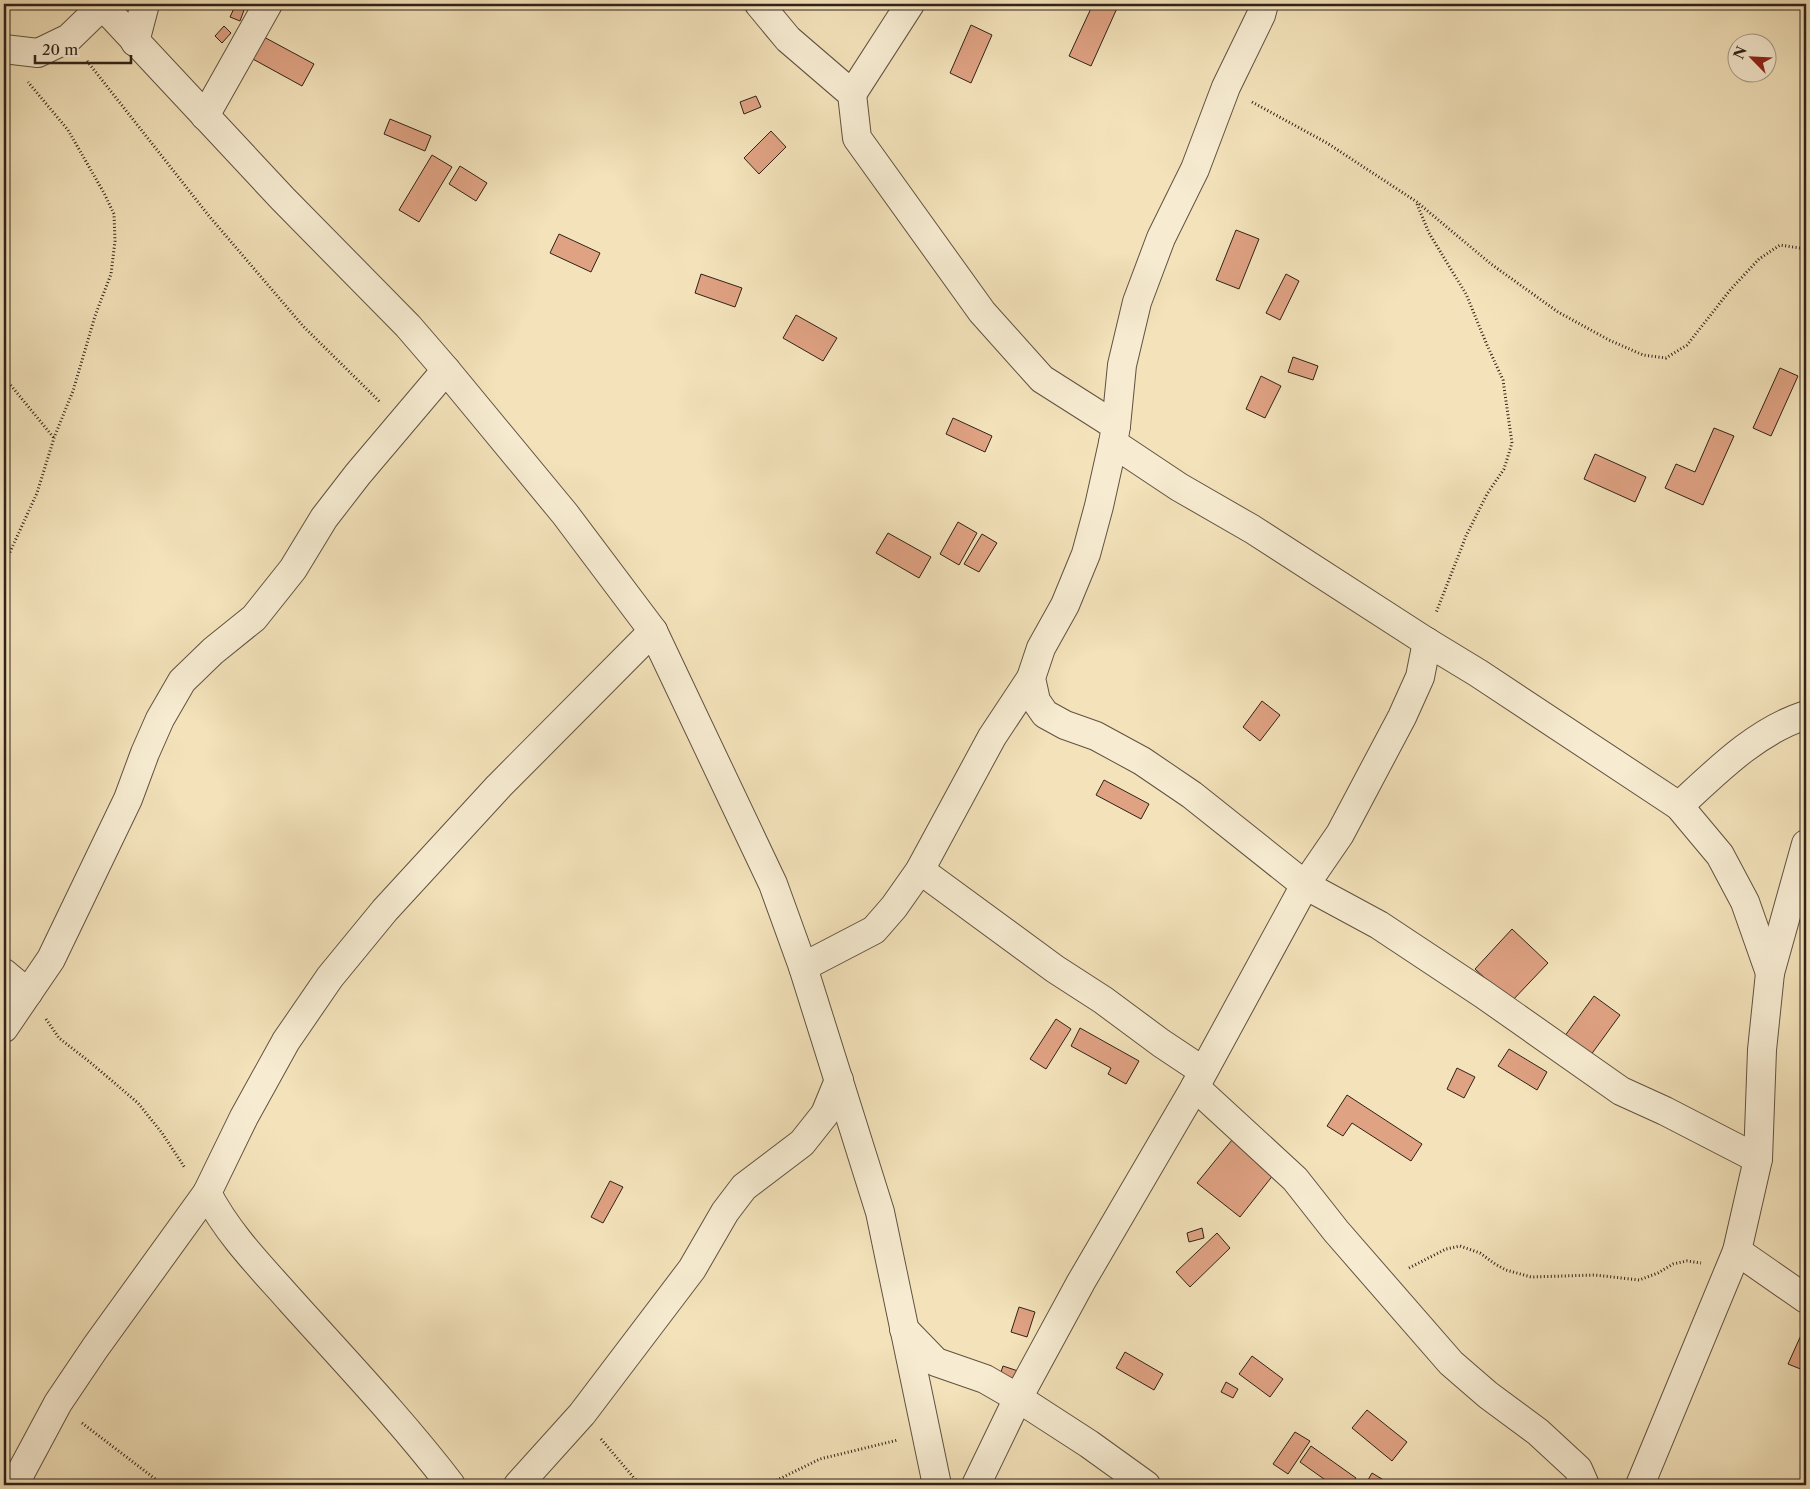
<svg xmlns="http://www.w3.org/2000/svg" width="1810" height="1489" font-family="'Libre Caslon Text',serif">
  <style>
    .building { fill: #dfa283; stroke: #302218 }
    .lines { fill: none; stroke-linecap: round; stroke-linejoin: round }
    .street-casing { stroke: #615240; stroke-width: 30 }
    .path { stroke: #302218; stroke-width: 3; stroke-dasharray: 1 2.5; stroke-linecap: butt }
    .street { stroke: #f7ecd2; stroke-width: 28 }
  </style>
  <rect width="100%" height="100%" fill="#f3e2ba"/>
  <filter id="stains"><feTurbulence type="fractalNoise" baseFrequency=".004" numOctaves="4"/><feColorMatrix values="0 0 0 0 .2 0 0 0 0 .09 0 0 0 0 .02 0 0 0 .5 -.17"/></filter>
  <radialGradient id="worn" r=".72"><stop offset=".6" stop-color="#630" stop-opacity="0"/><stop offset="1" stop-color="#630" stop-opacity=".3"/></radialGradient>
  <g class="building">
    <polygon points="1093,4 1112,4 1118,6 1091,66 1069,56"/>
    <polygon points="235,6 244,10 240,21 230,17"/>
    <polygon points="971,25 992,35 971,83 950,73"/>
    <polygon points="224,26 231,33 222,43 215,36"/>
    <polygon points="262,36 314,64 302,86 251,58"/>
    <polygon points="756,96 761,107 744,114 740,102"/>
    <polygon points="390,119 431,136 425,151 384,134"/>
    <polygon points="771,131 786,147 759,174 744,158"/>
    <polygon points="432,155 452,167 419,222 399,210"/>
    <polygon points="460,166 487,183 476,201 449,184"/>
    <polygon points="1236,230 1259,239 1239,289 1216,280"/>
    <polygon points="559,234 600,253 591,272 550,253"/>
    <polygon points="701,274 742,288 735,307 695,293"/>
    <polygon points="1286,274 1299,281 1280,320 1266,313"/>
    <polygon points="796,315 837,338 823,361 783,338"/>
    <polygon points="1293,357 1318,366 1313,380 1288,372"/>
    <polygon points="1780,368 1798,376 1771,436 1753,428"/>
    <polygon points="1261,376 1281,386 1265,418 1246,409"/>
    <polygon points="953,418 992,436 985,452 946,434"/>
    <polygon points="1714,428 1734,436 1703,505 1665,488 1676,464 1695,472"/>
    <polygon points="1595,454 1646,477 1635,502 1584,479"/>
    <polygon points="958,522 977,533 959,565 940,554"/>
    <polygon points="888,533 931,557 919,578 876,553"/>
    <polygon points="982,534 997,543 979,572 964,564"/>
    <polygon points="1262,701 1280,715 1260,741 1243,727"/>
    <polygon points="1104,780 1149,804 1141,819 1096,795"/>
    <polygon points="1512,929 1548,963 1511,1002 1475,969"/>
    <polygon points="1594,996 1620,1015 1585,1063 1559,1044"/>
    <polygon points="1056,1019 1071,1029 1046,1069 1030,1059"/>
    <polygon points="1080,1028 1139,1061 1126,1084 1108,1074 1111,1068 1071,1046"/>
    <polygon points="1509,1049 1547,1072 1537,1090 1498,1066"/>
    <polygon points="1457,1068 1475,1077 1464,1098 1447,1089"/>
    <polygon points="1347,1095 1422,1144 1411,1161 1352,1123 1343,1136 1327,1126"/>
    <polygon points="1232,1140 1274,1174 1240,1217 1197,1183"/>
    <polygon points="610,1181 623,1187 603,1223 591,1217"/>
    <polygon points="1202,1228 1204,1238 1189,1242 1187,1233"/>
    <polygon points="1217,1233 1230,1248 1190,1287 1176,1272"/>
    <polygon points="1019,1307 1035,1312 1027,1337 1011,1332"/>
    <polygon points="1802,1333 1806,1334 1806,1362 1803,1370 1788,1364"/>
    <polygon points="1125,1352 1163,1374 1154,1390 1116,1368"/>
    <polygon points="1252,1356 1283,1379 1270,1397 1239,1374"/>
    <polygon points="1003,1366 1021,1372 1017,1386 998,1381"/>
    <polygon points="1226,1382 1238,1389 1233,1398 1221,1392"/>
    <polygon points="1367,1410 1407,1442 1392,1461 1352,1428"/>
    <polygon points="1295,1432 1310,1441 1288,1474 1273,1464"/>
    <polygon points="1311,1446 1356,1478 1351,1485 1330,1485 1331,1484 1300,1462"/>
    <polygon points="1372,1473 1392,1485 1365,1485"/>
  </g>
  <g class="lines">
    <defs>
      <g id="street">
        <polyline points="101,4 283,199 408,326 446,370 565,514 653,631 773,884 803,967 880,1212 937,1485"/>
        <polyline points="759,4 788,39 852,94 857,138 982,312 1042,379 1116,426 1113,443 1179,487 1252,529 1427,642 1478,673 1679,806 1720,855 1745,902 1770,973"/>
        <polyline points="135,42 145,4"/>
        <polyline points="4,49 38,53 69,38 103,5"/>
        <polyline points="852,94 910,4"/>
        <polyline points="205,116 268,4"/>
        <polyline points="1116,426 1122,365 1137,302 1161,238 1195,169 1226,87 1261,15 1264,4"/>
        <polyline points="1113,443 1099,506 1086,554 1065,605 1041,648 1031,678 1036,701 1045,714 1065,725 1096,736 1142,761 1192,795 1305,885 1379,925 1483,994 1621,1091 1665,1111 1758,1159"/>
        <path d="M1679 806C1717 771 1756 731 1806 715"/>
        <polyline points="920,870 1055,969 1103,1000 1161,1043 1203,1071"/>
        <polyline points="803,967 874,930 894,907 920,870 992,737 1031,678"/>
        <polyline points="4,973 28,993"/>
        <polyline points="4,1028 51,959 128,799 145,753 160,719 182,681 213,651 254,618 293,569 324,518 358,474 446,370"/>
        <polyline points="1195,1087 1295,1179 1336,1231 1451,1363 1488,1395 1538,1432 1578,1469 1585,1485"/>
        <path d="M207 1193C228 1234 261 1267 291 1301 345 1361 402 1421 451 1485"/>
        <polyline points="1737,1251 1806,1299"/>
        <polyline points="904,1329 936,1362 985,1379 1018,1398 1089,1444 1146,1485"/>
        <polyline points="14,1485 58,1403 95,1348 207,1193 244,1117 286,1041 330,977 385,910 499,786 653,631"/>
        <polyline points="518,1485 582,1414 692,1269 725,1212 744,1187 802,1143 825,1114 839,1080"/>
        <polyline points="976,1485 1018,1398 1081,1282 1195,1087 1305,885 1340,834 1402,717 1420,677 1427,642"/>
        <polyline points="1640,1485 1737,1251 1758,1159 1762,1050 1770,973 1806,844"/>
      </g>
    </defs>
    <use href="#street" class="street-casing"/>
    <g class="path">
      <polyline points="87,61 209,216 303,326 381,403"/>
      <polyline points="1252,102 1327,143 1417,202 1491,264 1558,312 1609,340 1643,355 1666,358 1687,345 1731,289 1759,259 1780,245 1806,249"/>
      <polyline points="1417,204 1429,233 1466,294 1487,345 1503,380 1512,443 1504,469 1487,494 1466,536 1436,613"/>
      <polyline points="4,377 54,438"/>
      <polyline points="4,565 37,493 54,438 73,391 95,316 111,274 115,241 114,214 104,193 68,130 28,82"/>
      <polyline points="46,1019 59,1038 91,1063 138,1103 162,1133 185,1168"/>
      <polyline points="1409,1268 1446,1249 1460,1246 1480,1253 1495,1264 1506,1270 1531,1277 1595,1275 1639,1280 1658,1273 1673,1264 1687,1261 1701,1263"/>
      <polyline points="82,1423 163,1485"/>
      <polyline points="601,1439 640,1485"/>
      <polyline points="767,1485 820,1459 898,1440"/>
    </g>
    <use href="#street" class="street"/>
  </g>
  <rect width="1810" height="1489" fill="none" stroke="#f3e2ba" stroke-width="20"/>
  <rect x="5" y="5" width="1800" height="1479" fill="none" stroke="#302218" stroke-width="2.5"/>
  <rect x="10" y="10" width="1790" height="1469" fill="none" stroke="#302218"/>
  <g transform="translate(1752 58) rotate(294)"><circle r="24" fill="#f7ecd2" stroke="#a79b88"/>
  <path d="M0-4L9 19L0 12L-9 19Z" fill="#8f2418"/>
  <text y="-8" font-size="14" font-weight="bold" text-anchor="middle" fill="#302218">N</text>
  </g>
  <path d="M35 55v8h96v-8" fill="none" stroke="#302218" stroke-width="2.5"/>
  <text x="42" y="55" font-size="15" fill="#302218" stroke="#f7ecd2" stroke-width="4" paint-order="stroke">20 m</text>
  <rect width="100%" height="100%" filter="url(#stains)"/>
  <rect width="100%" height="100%" fill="url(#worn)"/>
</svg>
